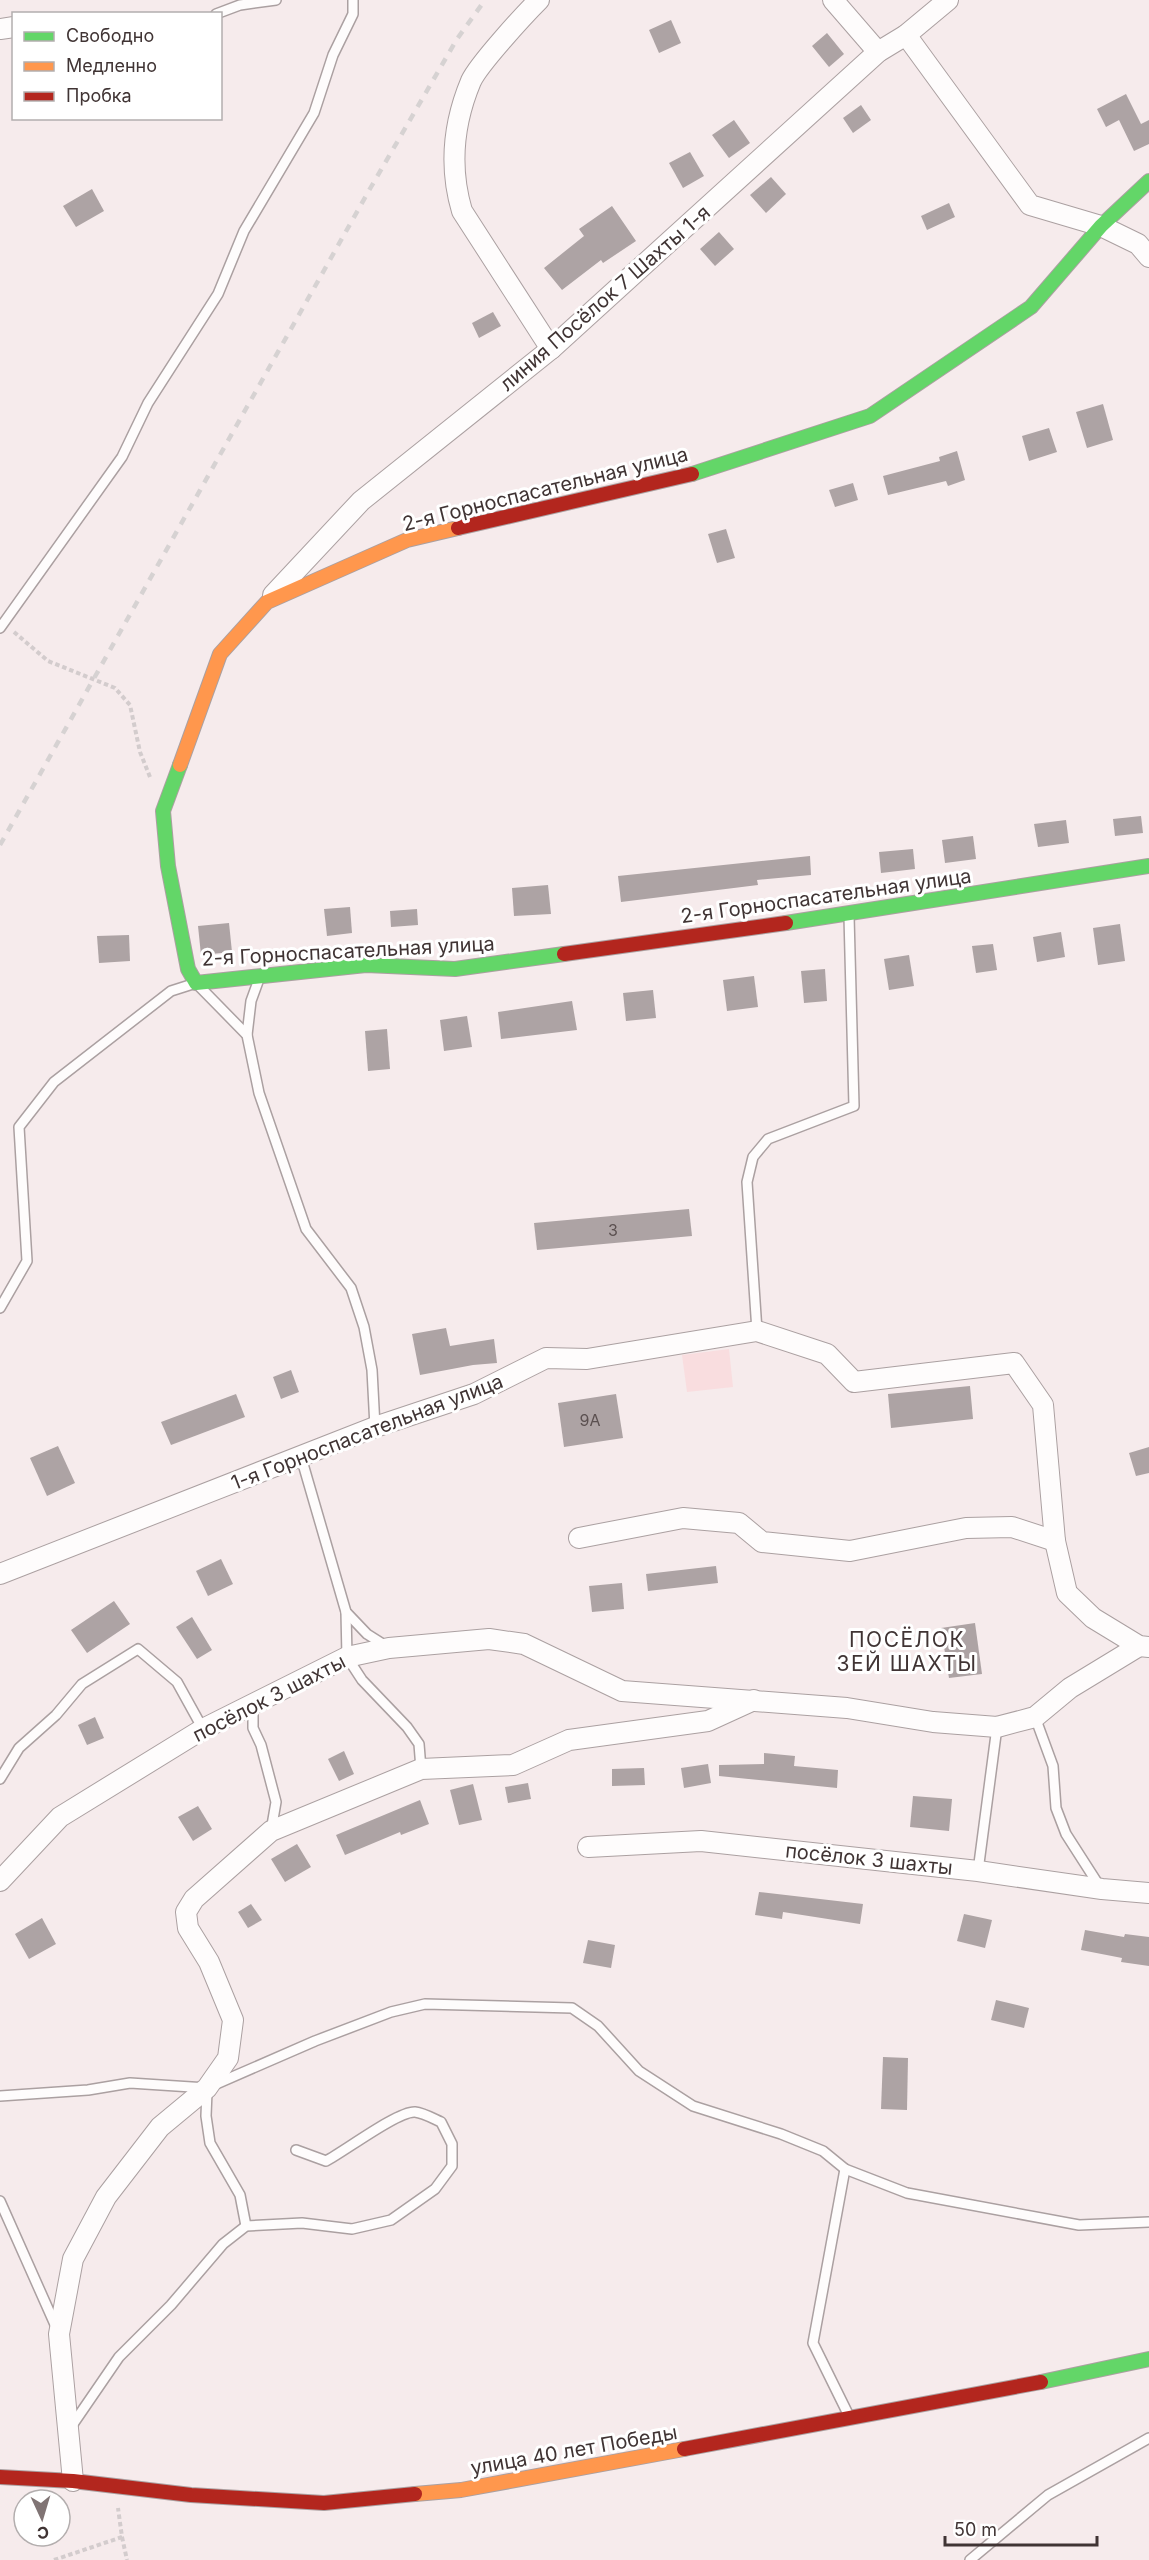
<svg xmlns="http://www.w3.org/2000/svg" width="1149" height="2560" font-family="Inter,sans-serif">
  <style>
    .green { fill: #f9dddf }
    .building { fill: #ada3a4 }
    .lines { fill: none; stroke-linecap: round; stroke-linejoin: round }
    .lane-casing { stroke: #aba0a1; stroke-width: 12 }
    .street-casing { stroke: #aba0a1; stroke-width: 22 }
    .fast-casing { stroke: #aba0a1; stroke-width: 16 }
    .slow-casing { stroke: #aba0a1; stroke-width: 16 }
    .jam-casing { stroke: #aba0a1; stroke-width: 16 }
    .path { stroke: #d3cccd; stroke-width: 4; stroke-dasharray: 4.5 3; stroke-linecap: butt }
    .lane { stroke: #fefcfc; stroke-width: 9 }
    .street { stroke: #fefcfc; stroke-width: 20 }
    .fast { stroke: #63d668; stroke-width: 14 }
    .slow { stroke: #ff974d; stroke-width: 14 }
    .jam { stroke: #b3261e; stroke-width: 14 }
    .rail { stroke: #d6d2d2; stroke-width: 4.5; stroke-dasharray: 8 8; stroke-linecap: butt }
    .labels { text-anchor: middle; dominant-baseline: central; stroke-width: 6; stroke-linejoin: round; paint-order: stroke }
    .number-label { font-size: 16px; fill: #5b5050 }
    .street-label { font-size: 20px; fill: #403434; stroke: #fff }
    .neighbourhood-label { font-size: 21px; letter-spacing: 1.5px; fill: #403434; stroke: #fff }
  </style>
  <rect width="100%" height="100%" fill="#f6ebec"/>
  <polygon class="green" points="729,1349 733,1387 687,1392 682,1355"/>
  <g class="building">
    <polygon points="671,20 681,43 659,53 649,30"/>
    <polygon points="827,33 844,54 829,67 812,46"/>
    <polygon points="1126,94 1141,124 1149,120 1149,144 1134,151 1119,120 1106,127 1097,109"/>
    <polygon points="861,105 871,120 853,133 843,118"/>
    <polygon points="734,120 750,143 729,158 712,135"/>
    <polygon points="690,152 704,176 683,188 669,163"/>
    <polygon points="771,177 786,194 766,213 750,195"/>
    <polygon points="92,189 104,211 76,227 63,206"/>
    <polygon points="949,203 955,217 927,230 921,216"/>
    <polygon points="612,206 636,241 603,263 601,260 562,290 544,268 584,236 579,229"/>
    <polygon points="719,232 734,249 715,266 700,249"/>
    <polygon points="493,312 501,326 479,338 472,323"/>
    <polygon points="1103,404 1113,440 1087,448 1076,412"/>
    <polygon points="1049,428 1057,452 1029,461 1022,436"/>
    <polygon points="957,451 965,480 948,486 946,481 888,495 883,476 940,461 939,457"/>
    <polygon points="853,483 858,500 835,507 829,490"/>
    <polygon points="726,529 735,558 717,563 708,534"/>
    <polygon points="1141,816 1143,833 1115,836 1113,819"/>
    <polygon points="1066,820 1069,843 1038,847 1034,824"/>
    <polygon points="973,836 976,859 945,863 942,840"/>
    <polygon points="913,849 915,869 881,873 879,852"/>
    <polygon points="810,856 811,875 757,880 758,885 621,902 618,876"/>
    <polygon points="548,885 551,914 514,916 512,888"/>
    <polygon points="350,907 352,933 327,936 324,909"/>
    <polygon points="417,909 418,925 391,927 390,911"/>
    <polygon points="229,923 232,952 201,955 198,926"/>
    <polygon points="1120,924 1125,961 1098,965 1093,928"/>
    <polygon points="1061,932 1065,957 1037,962 1033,937"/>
    <polygon points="129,935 130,961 99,963 97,936"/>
    <polygon points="993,944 997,970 976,973 972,946"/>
    <polygon points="909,955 914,986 889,990 884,959"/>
    <polygon points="825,969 827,1001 804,1003 801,971"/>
    <polygon points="754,976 758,1007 727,1011 723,980"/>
    <polygon points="653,990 656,1018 626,1021 623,993"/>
    <polygon points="572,1001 577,1030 501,1039 498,1012"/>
    <polygon points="467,1016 472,1047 444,1051 440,1020"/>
    <polygon points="387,1029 390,1069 368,1071 365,1031"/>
    <polygon points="689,1209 692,1236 537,1250 534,1223"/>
    <polygon points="446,1328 450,1346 494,1339 497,1363 473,1365 420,1375 412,1334"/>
    <polygon points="291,1370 299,1392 281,1399 273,1377"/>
    <polygon points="970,1386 973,1419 891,1428 888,1394"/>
    <polygon points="236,1394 245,1417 171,1445 161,1422"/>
    <polygon points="616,1394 623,1438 564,1447 558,1403"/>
    <polygon points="58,1446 75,1483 47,1496 30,1458"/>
    <polygon points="1149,1447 1149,1473 1136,1476 1129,1453"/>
    <polygon points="221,1559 233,1584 208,1596 196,1571"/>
    <polygon points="716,1566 718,1583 648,1591 646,1574"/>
    <polygon points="622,1583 624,1609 592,1612 589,1586"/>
    <polygon points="114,1601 130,1624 87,1653 71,1630"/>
    <polygon points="192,1617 212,1650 197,1659 176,1627"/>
    <polygon points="975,1623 982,1674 949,1678 941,1628"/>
    <polygon points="95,1717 104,1738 87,1745 78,1725"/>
    <polygon points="344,1751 354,1774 339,1781 328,1759"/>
    <polygon points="764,1753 795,1756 794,1766 838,1770 837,1788 719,1776 719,1765 764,1764"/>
    <polygon points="708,1764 711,1783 684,1788 681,1768"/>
    <polygon points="644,1768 645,1785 612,1786 612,1769"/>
    <polygon points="528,1783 531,1799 508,1803 505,1787"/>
    <polygon points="473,1784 482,1820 459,1825 450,1790"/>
    <polygon points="913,1796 952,1799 949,1831 910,1827"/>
    <polygon points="420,1800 429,1824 401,1835 400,1832 345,1855 336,1835"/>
    <polygon points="198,1806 212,1829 193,1841 178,1817"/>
    <polygon points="297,1844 311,1867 285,1882 271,1859"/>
    <polygon points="759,1892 863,1904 860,1924 783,1912 782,1919 755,1915"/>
    <polygon points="251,1904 262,1920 248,1928 238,1912"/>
    <polygon points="964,1914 992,1920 985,1948 957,1941"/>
    <polygon points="42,1918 56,1944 29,1959 15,1934"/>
    <polygon points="1085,1930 1124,1937 1125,1934 1149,1937 1149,1966 1121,1962 1122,1958 1081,1950"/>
    <polygon points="588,1940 615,1945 611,1968 583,1963"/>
    <polygon points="996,2000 1029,2008 1024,2028 991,2020"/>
    <polygon points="883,2057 908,2058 907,2110 881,2109"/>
  </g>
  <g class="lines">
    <defs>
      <g id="lane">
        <polyline points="216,14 240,5 276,0"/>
        <polyline points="0,628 122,457 148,403 218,294 244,231 314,113 333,55 353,14 353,0"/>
        <polyline points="247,1035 251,1001 259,979"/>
        <polyline points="0,1308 27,1261 19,1127 54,1082 171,991 196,983 247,1035 259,1093 306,1229 351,1288 364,1327 372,1370 375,1427"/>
        <polyline points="757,1331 747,1182 753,1157 768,1139 854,1106 849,916"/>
        <polyline points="301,1457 346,1612 367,1634 386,1646"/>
        <polyline points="346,1612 347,1657 362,1680 407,1727 419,1744 421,1769"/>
        <polyline points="253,1705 253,1728 261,1745 276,1802 271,1831"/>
        <polyline points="1035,1717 1053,1766 1056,1808 1066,1834 1100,1887"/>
        <polyline points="0,1779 19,1748 56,1715 82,1684 138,1649 177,1682 203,1729"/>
        <polyline points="978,1871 997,1727"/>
        <polyline points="207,2091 206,2116 210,2143 240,2195 246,2226"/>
        <polyline points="0,2096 88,2090 130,2083 207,2088 315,2041 391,2012 425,2004 572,2008 598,2026 639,2071 693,2106 781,2134 823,2151 845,2169 907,2193 1079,2225 1149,2222"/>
        <polyline points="845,2169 813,2343 849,2416"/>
        <polyline points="0,2201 57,2329"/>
        <path d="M71 2427 119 2357 171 2305 223 2244 246 2226 302 2223 352 2229 391 2220 435 2189 452 2166V2144L441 2122C434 2119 424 2113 415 2112 398 2111 345 2151 326 2161L296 2150"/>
        <polyline points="970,2560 1048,2495 1149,2438"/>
      </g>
      <g id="street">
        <path d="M539 0C524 15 479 64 471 81 453 124 449 167 462 211L551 349"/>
        <polyline points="833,0 878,52"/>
        <polyline points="0,29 14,27"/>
        <polyline points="906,35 1030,205 1101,226 1138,244 1149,257"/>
        <polyline points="273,595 361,501 551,349 878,52 906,35 948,0"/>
        <polyline points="579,1538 683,1518 739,1523 762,1542 850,1551 966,1528 1012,1527 1055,1541"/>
        <polyline points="0,1574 375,1427 474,1394 546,1358 587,1359 757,1331 827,1354 854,1382 1014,1363 1043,1405 1055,1541 1067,1593 1093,1618 1139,1646 1149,1647"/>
        <polyline points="588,1847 701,1841 978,1871 1102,1889 1149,1893"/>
        <polyline points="0,1881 60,1817 203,1729 347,1657 389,1648 489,1639 524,1644 622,1691 847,1708 933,1722 997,1727 1035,1717 1070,1688 1139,1646"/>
        <polyline points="73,2481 59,2334 73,2259 106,2197 160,2127 207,2088 228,2058 233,2020 209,1962 188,1928 186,1912 194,1899 271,1831 421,1769 513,1765 569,1740 708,1721 754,1700"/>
      </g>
      <g id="fast">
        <polyline points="692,474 870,416 1031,307 1101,226 1149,181"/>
        <polyline points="180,765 163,811 168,866 188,969 196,983 366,965 455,969 564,954"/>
        <polyline points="786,923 1149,866"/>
        <polyline points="1041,2382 1149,2359"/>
      </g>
      <g id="slow">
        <polyline points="180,765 220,654 267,602 407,540 458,528"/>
        <polyline points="415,2494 461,2490 684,2449"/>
      </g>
      <g id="jam">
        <polyline points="458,528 692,474"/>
        <polyline points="564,954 786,923"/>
        <polyline points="684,2449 1041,2382"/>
        <polyline points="0,2477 73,2481 191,2495 324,2503 415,2494"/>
      </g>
    </defs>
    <use href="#lane" class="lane-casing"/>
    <use href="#street" class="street-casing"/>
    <use href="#fast" class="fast-casing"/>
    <use href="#slow" class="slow-casing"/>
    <use href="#jam" class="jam-casing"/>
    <g class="path">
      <polyline points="14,632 48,661 115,688 130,705 140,752 150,777"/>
      <polyline points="122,2537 127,2560"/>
      <polyline points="54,2560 122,2537 118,2508"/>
    </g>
    <use href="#lane" class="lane"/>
    <use href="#street" class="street"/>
    <use href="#fast" class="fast"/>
    <use href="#slow" class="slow"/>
    <use href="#jam" class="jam"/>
    <polyline class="rail" points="0,845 371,187 457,39 485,0"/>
  </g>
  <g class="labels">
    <g class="number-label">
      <text x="613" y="1230">3</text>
      <text x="590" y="1420">9А</text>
    </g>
    <g class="street-label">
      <text transform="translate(605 298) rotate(-41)">линия Посёлок 7 Шахты 1-я</text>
      <text transform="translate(545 489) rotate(-14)">2-я Горноспасательная улица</text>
      <text transform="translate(826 896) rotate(-8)">2-я Горноспасательная улица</text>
      <text transform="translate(348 951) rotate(-3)">2-я Горноспасательная улица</text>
      <text transform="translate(367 1432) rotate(-21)">1-я Горноспасательная улица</text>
      <text transform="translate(269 1698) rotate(-27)">посёлок 3 шахты</text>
      <text transform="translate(869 1859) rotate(6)">посёлок 3 шахты</text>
      <text transform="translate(574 2450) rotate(-10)">улица 40 лет Победы</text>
    </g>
    <g class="neighbourhood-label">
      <text x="907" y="1639">ПОСЁЛОК<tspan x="907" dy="24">3ЕЙ ШАХТЫ</tspan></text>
    </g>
  </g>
  <rect x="12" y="12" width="210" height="108" fill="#ffffff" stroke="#b3aeae" stroke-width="1.5"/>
  <rect x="24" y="32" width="30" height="9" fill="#63d668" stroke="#b3aeae" stroke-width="1.5"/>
  <text x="66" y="42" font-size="18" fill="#403434">Свободно</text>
  <rect x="24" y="62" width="30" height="9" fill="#ff974d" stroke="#b3aeae" stroke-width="1.5"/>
  <text x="66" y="72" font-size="18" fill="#403434">Медленно</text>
  <rect x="24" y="92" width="30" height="9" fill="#b3261e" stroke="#b3aeae" stroke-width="1.5"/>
  <text x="66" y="102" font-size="18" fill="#403434">Пробка</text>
  <g transform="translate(42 2518) rotate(176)"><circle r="28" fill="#ffffff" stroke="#b3aeae" stroke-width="1.5"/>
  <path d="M0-4.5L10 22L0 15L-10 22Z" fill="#807474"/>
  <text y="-9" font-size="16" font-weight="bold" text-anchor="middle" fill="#403434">С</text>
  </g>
  <path d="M945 2536v9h152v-9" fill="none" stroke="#403434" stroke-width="3"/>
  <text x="954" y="2536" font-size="18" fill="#403434" stroke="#ffffff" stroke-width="4.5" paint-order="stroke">50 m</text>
</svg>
